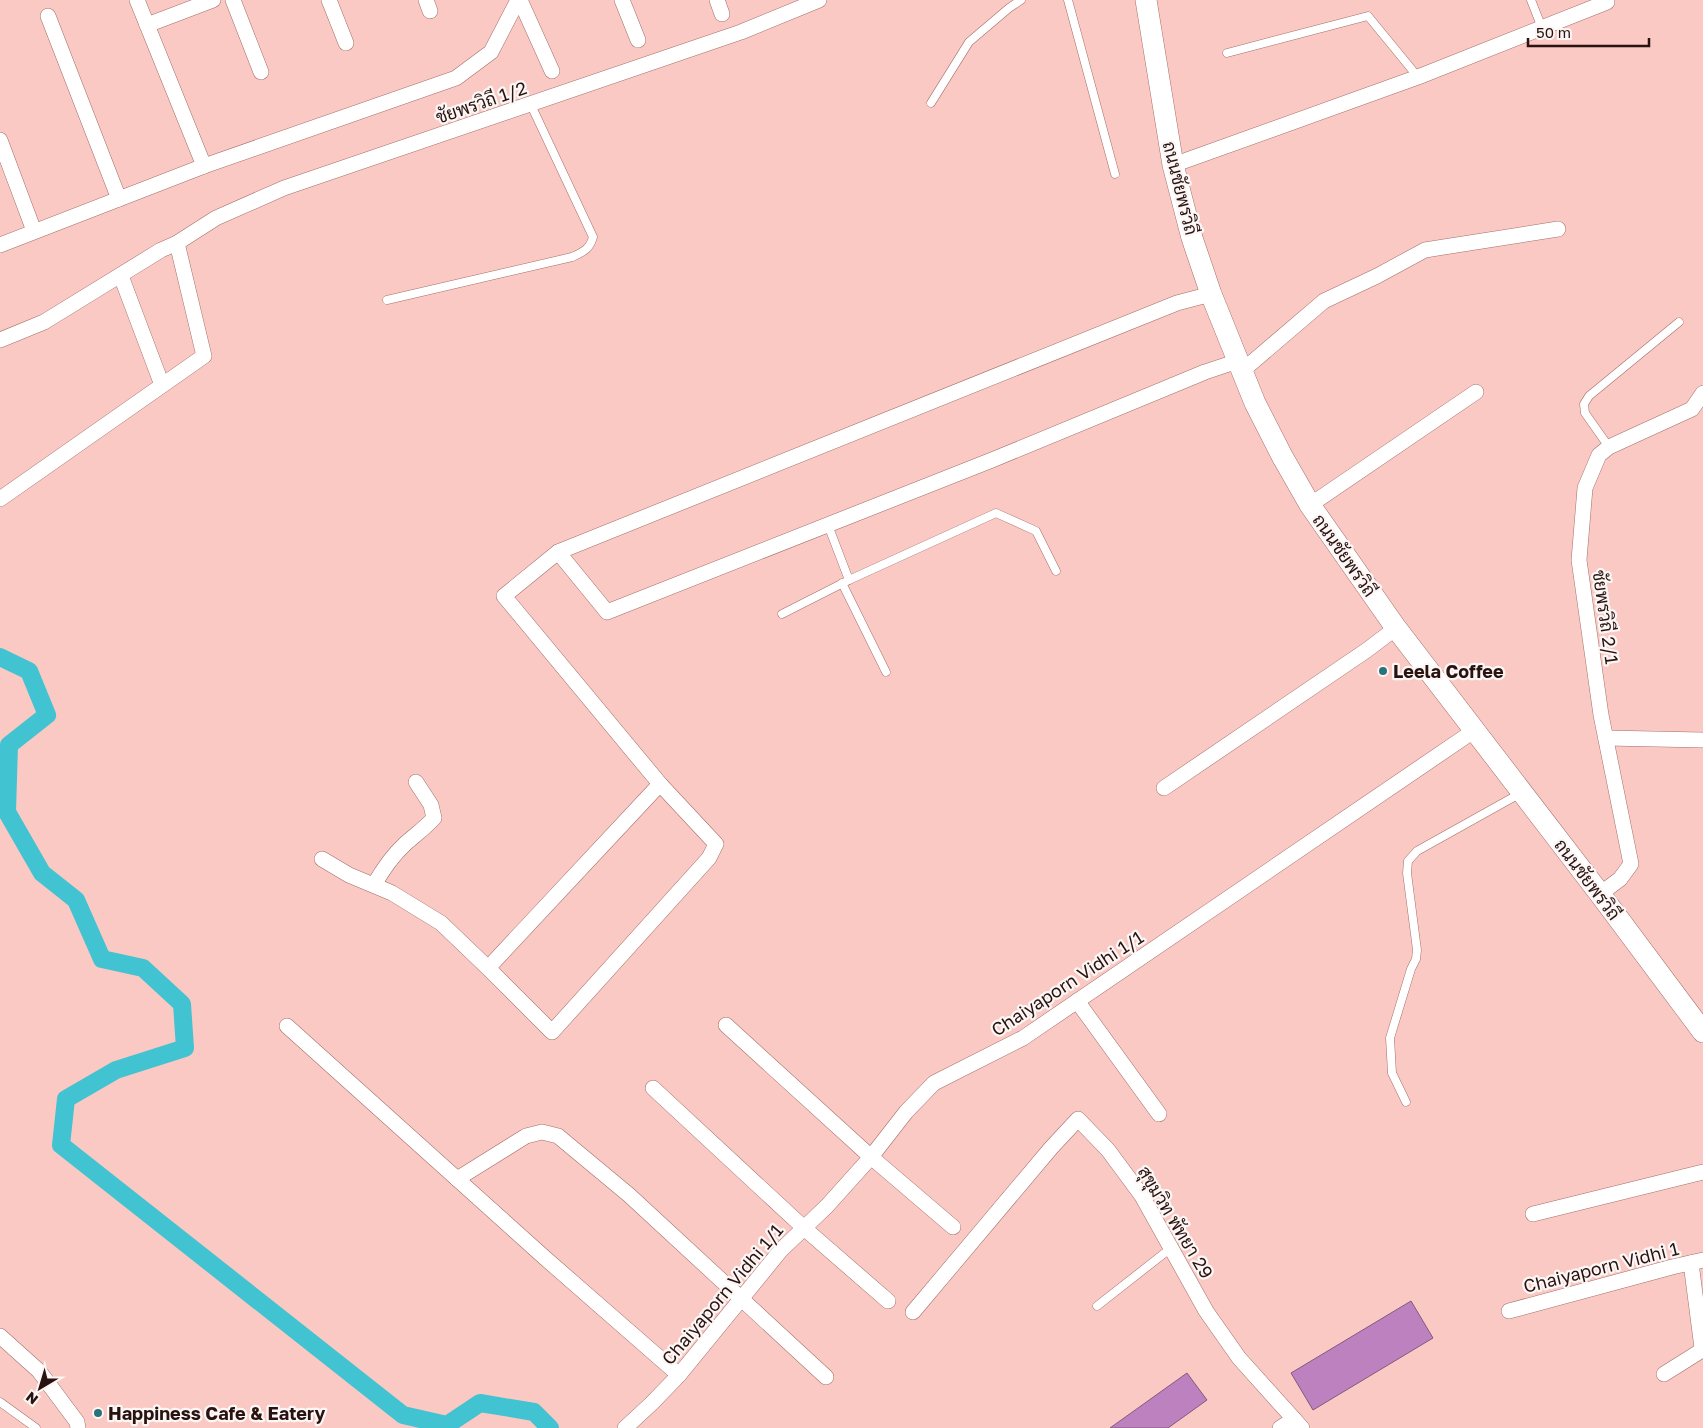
<svg xmlns="http://www.w3.org/2000/svg" width="1703" height="1428" font-family="'Golos Text',Sarabun,sans-serif">
  <style>
    .lines { fill: none; stroke-linecap: round; stroke-linejoin: round }
    .canal { stroke: #41c3d1; stroke-width: 18 }
    .building { fill: #be81bf; stroke: #7f5b7f }
    .lane-casing { stroke: #a56e68; stroke-width: 9 }
    .street-casing { stroke: #a56e68; stroke-width: 16 }
    .secondary-casing { stroke: #a56e68; stroke-width: 22 }
    .lane { stroke: #fff; stroke-width: 8 }
    .street { stroke: #fff; stroke-width: 15 }
    .secondary { stroke: #fff; stroke-width: 21 }
    .poi-dot { fill: #2a737b; stroke: #fcf6f5; stroke-width: 2 }
    .labels { text-anchor: middle; dominant-baseline: central; stroke-width: 4.5; stroke-linejoin: round; paint-order: stroke }
    .street-label { font-size: 18px; fill: #281311; stroke: #fcf6f5 }
    .poi-label { font-size: 18px; font-weight: bold; fill: #281311; stroke: #fcf6f5; text-anchor: start }
  </style>
  <rect width="100%" height="100%" fill="#fac9c3"/>
  <g class="lines">
    <polyline class="canal" points="0,657 29,671 47,715 9,745 7,812 42,873 76,900 102,959 143,968 182,1004 185,1048 116,1070 66,1099 61,1145 403,1415 447,1425 480,1403 534,1412 550,1428"/>
  </g>
  <g class="building">
    <polygon points="1411,1301 1433,1338 1313,1410 1291,1373"/>
    <polygon points="1187,1373 1207,1400 1168,1428 1110,1428"/>
  </g>
  <g class="lines">
    <defs>
      <g id="lane">
        <polyline points="1068,0 1115,174"/>
        <polyline points="1531,0 1542,28"/>
        <polyline points="1227,53 1368,16 1418,77"/>
        <polyline points="931,103 969,42 1009,8 1021,0"/>
        <path d="M387 300 572 257C583 252 590 249 593 237L531 105"/>
        <polyline points="1609,447 1585,413 1584,404 1589,396 1679,322"/>
        <polyline points="828,525 849,580"/>
        <polyline points="842,583 886,672"/>
        <polyline points="782,614 849,580 996,513 1036,531 1056,571"/>
        <polyline points="1406,1102 1392,1073 1390,1038 1411,969 1416,959 1417,950 1407,873 1408,861 1417,851 1521,793"/>
        <polyline points="1097,1306 1171,1248"/>
        <polyline points="0,1402 36,1428"/>
      </g>
      <g id="street">
        <polyline points="137,0 204,166"/>
        <polyline points="233,0 261,72"/>
        <polyline points="329,0 346,43"/>
        <polyline points="426,0 430,11"/>
        <polyline points="520,0 552,71"/>
        <polyline points="622,0 638,40"/>
        <polyline points="717,0 722,14"/>
        <polyline points="48,16 119,199"/>
        <polyline points="147,25 213,0"/>
        <polyline points="0,140 34,231"/>
        <polyline points="1173,165 1418,77 1607,2 1606,0"/>
        <polyline points="0,245 204,166 456,78 491,52 518,0"/>
        <polyline points="121,276 162,385"/>
        <polyline points="0,340 44,322 161,250 177,243 216,218 284,188 741,32 819,0"/>
        <polyline points="1242,371 1324,301 1377,276 1425,250 1558,229"/>
        <polyline points="0,499 204,356 177,243"/>
        <polyline points="1310,505 1476,392"/>
        <polyline points="558,552 607,612 992,460 1205,372 1238,361"/>
        <polyline points="1606,738 1703,740"/>
        <polyline points="1164,788 1367,650 1396,628"/>
        <polyline points="322,859 349,875 392,893 441,923 488,968 552,1032 709,858 716,844 660,784 504,596 558,552 1177,303 1211,294"/>
        <path d="M374 885C383 869 392 856 405 844 415 835 425 828 434 818L431 805 416 782"/>
        <polyline points="1600,894 1620,879 1631,864 1601,715 1579,560 1585,488 1599,455 1609,447 1692,409 1703,393"/>
        <polyline points="488,968 660,784"/>
        <polyline points="1077,1001 1159,1114"/>
        <polyline points="726,1025 871,1157 953,1227"/>
        <polyline points="287,1026 545,1258 679,1375"/>
        <polyline points="653,1088 804,1228 888,1301"/>
        <polyline points="457,1179 526,1136 542,1132 558,1136 629,1195 826,1377"/>
        <polyline points="1533,1214 1703,1172"/>
        <polyline points="1509,1311 1672,1267 1703,1260"/>
        <polyline points="913,1312 1051,1148 1078,1119 1108,1150 1142,1196 1206,1311 1239,1358 1302,1428"/>
        <polyline points="0,1336 39,1371 77,1422 78,1428"/>
        <polyline points="1664,1374 1699,1352 1702,1348 1691,1263"/>
        <polyline points="625,1428 652,1403 679,1375 781,1250 827,1206 871,1157 906,1112 934,1083 1023,1038 1475,730"/>
        <polyline points="1280,1428 1294,1419"/>
      </g>
      <polyline id="secondary" points="1146,0 1173,165 1192,238 1211,294 1255,403 1282,456 1310,505 1396,628 1600,894 1703,1032"/>
    </defs>
    <use href="#lane" class="lane-casing"/>
    <use href="#street" class="street-casing"/>
    <use href="#secondary" class="secondary-casing"/>
    <use href="#lane" class="lane"/>
    <use href="#street" class="street"/>
    <use href="#secondary" class="secondary"/>
  </g>
  <g class="poi-dot">
    <circle cx="1383" cy="671" r="5"/>
    <circle cx="98" cy="1413" r="5"/>
  </g>
  <g class="labels">
    <g class="street-label">
      <text transform="translate(481 102) rotate(-19)">ชัยพรวิถี 1/2</text>
      <text transform="translate(1181 188) rotate(76)">ถนนชัยพรวิถี</text>
      <text transform="translate(1345 555) rotate(55)">ถนนชัยพรวิถี</text>
      <text transform="translate(1606 617) rotate(82)">ชัยพรวิถี 2/1</text>
      <text transform="translate(1588 879) rotate(53)">ถนนชัยพรวิถี</text>
      <text transform="translate(1067 983) rotate(-33)">Chaiyaporn Vidhi 1/1</text>
      <text transform="translate(1176 1222) rotate(59)">สุขุมวิท พัทยา 29</text>
      <text transform="translate(1601 1267) rotate(-14)">Chaiyaporn Vidhi 1</text>
      <text transform="translate(722 1294) rotate(-50)">Chaiyaporn Vidhi 1/1</text>
    </g>
    <g class="poi-label">
      <text x="1393" y="671">Leela Coffee</text>
      <text x="108" y="1413">Happiness Cafe &amp; Eatery</text>
    </g>
  </g>
  <g transform="translate(40 1388) rotate(218)" stroke="#fcf6f5" stroke-width="4" paint-order="stroke">
  <path d="M0-4L9 19L0 12L-9 19Z" fill="#281311"/>
  <text y="-8" font-size="14" font-weight="bold" text-anchor="middle" fill="#281311">N</text>
  </g>
  <path d="M1528 38v8h121v-8" fill="none" stroke="#281311" stroke-width="2.5"/>
  <text x="1536" y="38" font-size="15" fill="#281311" stroke="#fcf6f5" stroke-width="4" paint-order="stroke">50 m</text>
</svg>
